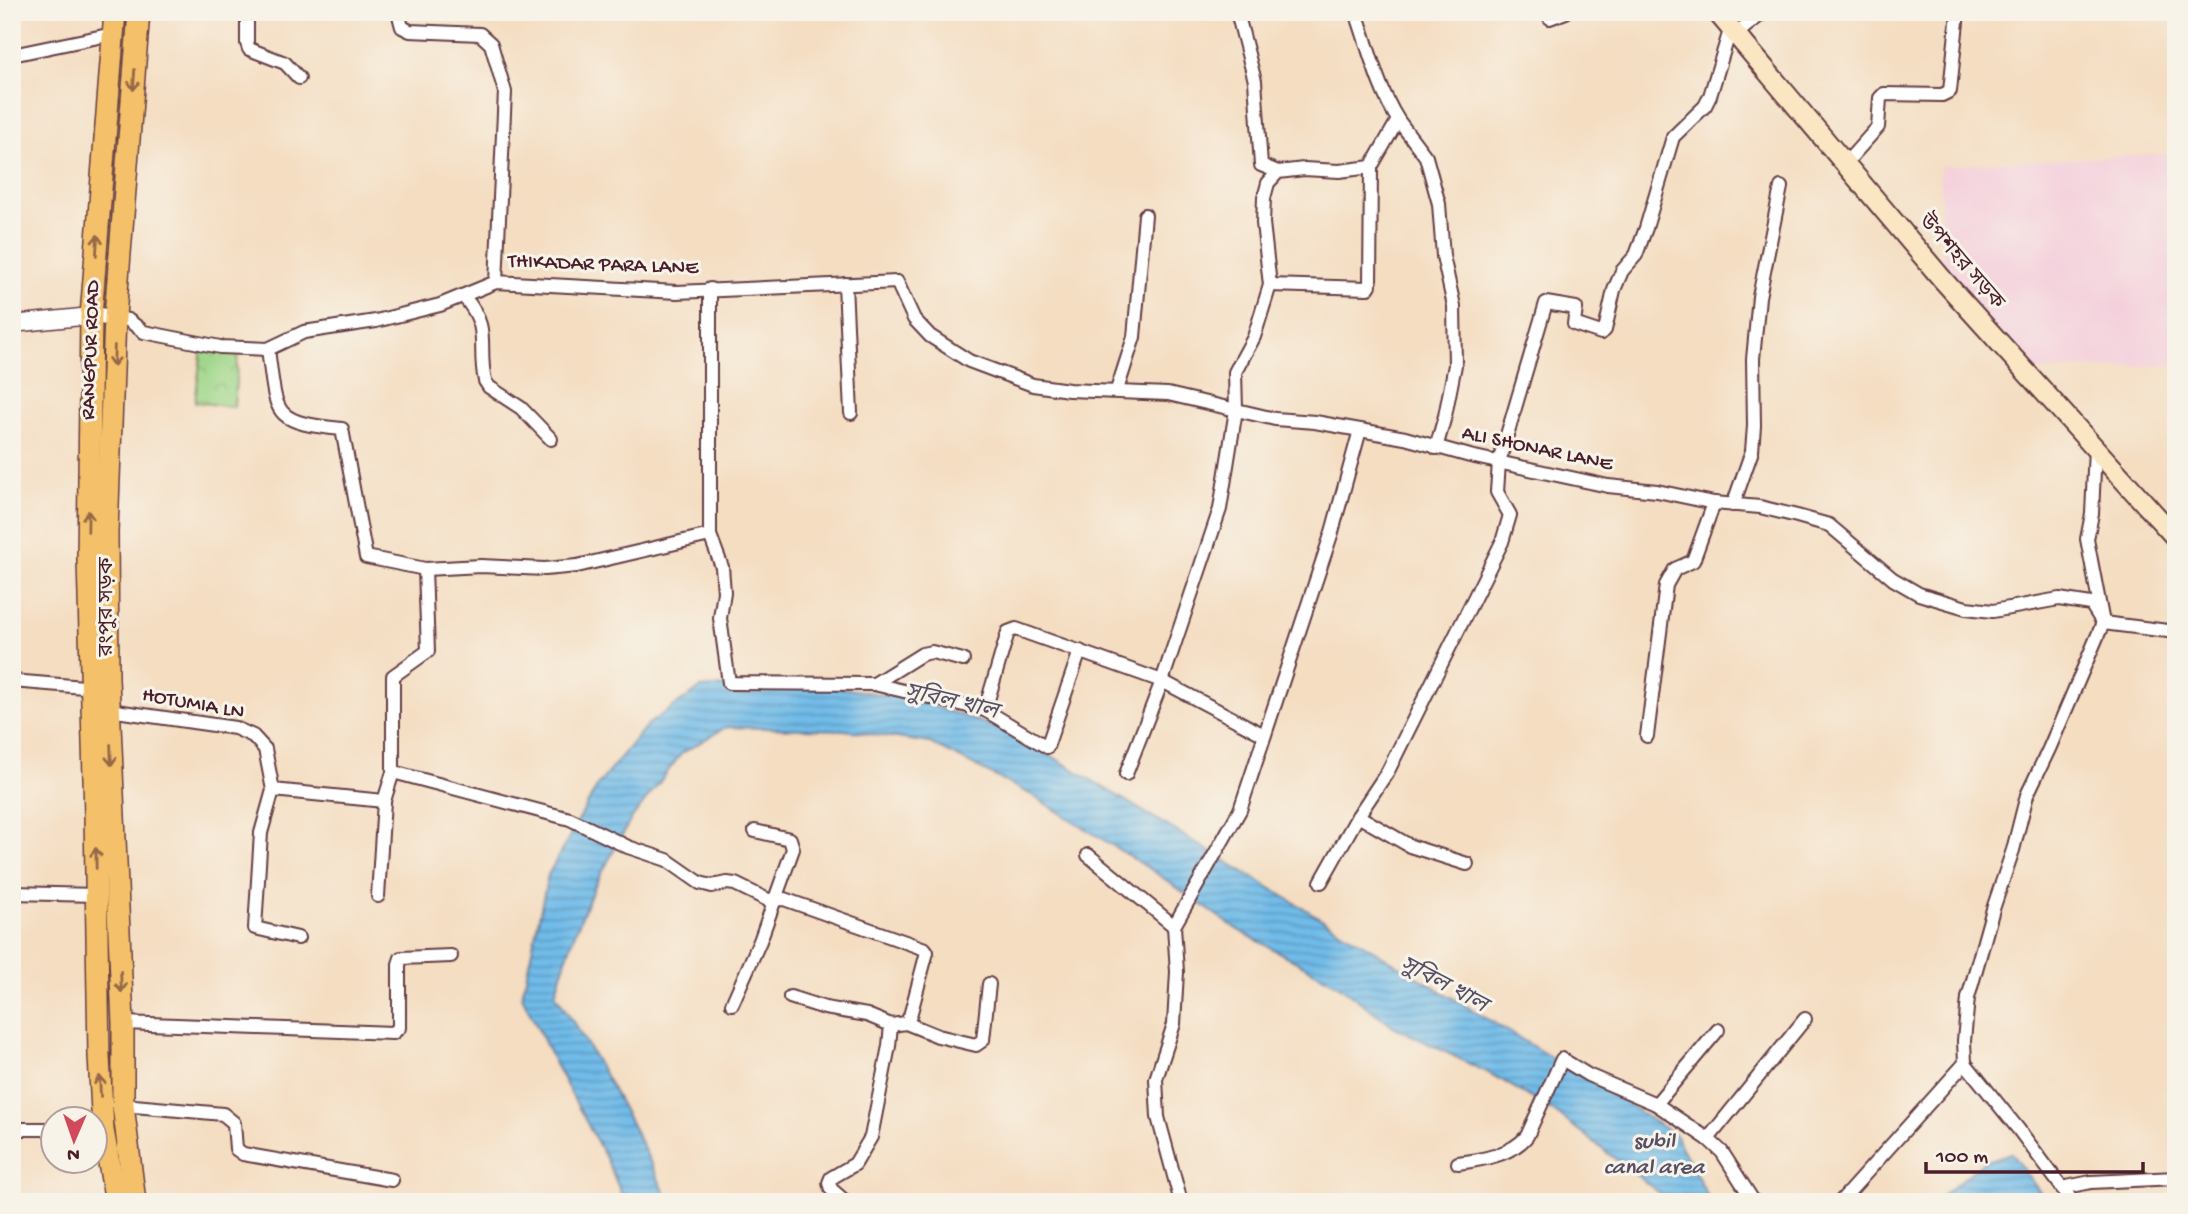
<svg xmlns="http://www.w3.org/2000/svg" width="2188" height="1214" font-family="'Gochi Hand','Noto Sans Bengali',sans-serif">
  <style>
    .built { fill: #f4cfdc }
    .park { fill: url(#park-crowns); stroke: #747a5a; stroke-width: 2 }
    .water { fill: url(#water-rules); stroke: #5c6d8a; stroke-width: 2 }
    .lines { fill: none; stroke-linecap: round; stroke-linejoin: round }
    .minor-casing { stroke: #643c42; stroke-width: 16 }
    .tertiary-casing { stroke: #643c42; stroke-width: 19 }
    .secondary-casing { stroke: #643c42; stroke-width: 23 }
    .trunk-casing { stroke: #643c42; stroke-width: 24 }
    .minor { stroke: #fff; stroke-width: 12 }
    .tertiary { stroke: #fff; stroke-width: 16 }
    .secondary { stroke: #fbe6c3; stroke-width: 19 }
    .trunk { stroke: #f4c16a; stroke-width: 21 }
    .oneway { stroke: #966847 }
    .labels { text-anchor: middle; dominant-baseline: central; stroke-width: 6; stroke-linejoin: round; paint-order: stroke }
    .street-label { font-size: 21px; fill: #4a1f2b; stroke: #f7f3e8 }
    .water-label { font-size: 23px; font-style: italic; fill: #554e64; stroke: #f7f3e8 }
  </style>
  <defs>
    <pattern id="park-crowns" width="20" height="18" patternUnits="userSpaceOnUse" patternTransform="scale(1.75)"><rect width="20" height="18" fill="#9ed688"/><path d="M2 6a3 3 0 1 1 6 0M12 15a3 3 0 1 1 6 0" fill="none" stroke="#8ab776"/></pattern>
    <pattern id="water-rules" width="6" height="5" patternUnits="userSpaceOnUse" patternTransform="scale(1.75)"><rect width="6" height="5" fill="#6fbbe9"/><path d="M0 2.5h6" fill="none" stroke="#5d97bd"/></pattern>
  </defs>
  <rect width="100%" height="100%" fill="#f7f3e8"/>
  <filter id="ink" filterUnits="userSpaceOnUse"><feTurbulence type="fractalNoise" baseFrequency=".0143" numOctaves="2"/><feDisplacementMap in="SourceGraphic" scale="14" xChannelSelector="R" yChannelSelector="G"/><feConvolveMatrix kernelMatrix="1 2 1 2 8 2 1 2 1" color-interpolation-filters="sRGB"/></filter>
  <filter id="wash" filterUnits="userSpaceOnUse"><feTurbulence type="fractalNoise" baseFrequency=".00686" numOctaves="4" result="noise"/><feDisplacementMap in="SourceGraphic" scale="28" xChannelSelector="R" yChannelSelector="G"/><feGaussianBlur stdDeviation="1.57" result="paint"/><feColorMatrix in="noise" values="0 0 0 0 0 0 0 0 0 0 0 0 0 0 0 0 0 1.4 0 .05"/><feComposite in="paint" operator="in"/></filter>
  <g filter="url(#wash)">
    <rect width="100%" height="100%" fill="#f4ddc1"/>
    <polygon class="built" points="2176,153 2176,365 2025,371 1943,280 1940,166"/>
    <polygon class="park" points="202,348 238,354 234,407 195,402"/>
    <g class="water">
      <path d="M766 683H811L916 700 1015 734 1610 1093 1675 1135 1711 1202H1671L1555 1112 1498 1078 1393 1026 1335 983 1238 930 1153 871 1030 794 930 743 845 730 726 727 681 754 630 821 594 887 574 935 555 994C599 1060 636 1129 669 1202H625L607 1160 555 1064 522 996 548 875 598 785 647 725 701 688Z"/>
      <polygon points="2011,1153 2047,1202 1934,1202 1984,1162"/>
    </g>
  </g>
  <g filter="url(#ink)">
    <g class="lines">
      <defs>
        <g id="minor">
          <polyline points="247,12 247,43 249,49 285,63 299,78"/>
          <polyline points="398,12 402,27 410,31 480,34 491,44 505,92 496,282"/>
          <polyline points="1237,12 1255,81 1261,165 1278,172"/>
          <polyline points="1547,12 1550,18 1566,12"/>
          <polyline points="1736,34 1764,12"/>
          <polyline points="12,55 113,34"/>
          <polyline points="1398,120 1426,157 1439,204 1443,256 1454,306 1455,365 1445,416 1436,448"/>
          <polyline points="1844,165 1878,127 1880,98 1884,94 1942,95 1950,91 1958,12"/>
          <polyline points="845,284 851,413"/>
          <polyline points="1270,285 1368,288 1370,285 1371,167"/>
          <polyline points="710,289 710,535 722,567 724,592 720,618 729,683 874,684 985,710 1047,747 1080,651"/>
          <path d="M464 297C492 329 477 345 485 381L489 387 521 408 551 439"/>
          <polyline points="115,317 128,320 144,332 220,347 268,349 304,332 376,321 440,305 496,282 677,292 897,282 914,319 930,336 969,361 1033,385 1069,390 1168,394 1275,419 1315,422 1405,438 1470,456 1608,486 1657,491 1714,503 1760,507 1797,516 1829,525 1893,579 1919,594 1966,608 1993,611 2059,599 2091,604 2103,623"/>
          <path d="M268 349C277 416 271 422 342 429L366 557 425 569 481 566 545 569 577 566 710 535"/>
          <polyline points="1117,390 1134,337 1145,215"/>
          <polyline points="1733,505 1752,451 1754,426 1753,359 1759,297 1781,187"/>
          <polyline points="2103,623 2176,632"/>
          <polyline points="12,681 96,688"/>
          <polyline points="874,684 922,654 932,652 963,660"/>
          <polyline points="109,710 235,728 253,736 265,749 273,790 261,833 255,928 298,938"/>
          <polyline points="985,710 1008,632 1016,629 1162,681 1264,735"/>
          <polyline points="1647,736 1666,585 1675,569 1693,561 1714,503"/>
          <polyline points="393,772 570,819 628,847 667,860 700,883 712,886 727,883 735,884 768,900 784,899 925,949 927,952 910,1016 906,1023 891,1025 867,1015 825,1008 790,997"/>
          <path d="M1126 774 1162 681 1220 509 1236 410 1235 372 1254 337 1270 285 1263 223 1264 198 1268 183 1278 172 1304 169 1339 171 1371 167 1398 120C1377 86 1369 49 1356 12"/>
          <polyline points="273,790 384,801"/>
          <polyline points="1358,816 1410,846 1467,864"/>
          <polyline points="1088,855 1174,926"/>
          <polyline points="1321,882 1358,816 1388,771 1502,542 1510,515 1497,492 1499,462 1546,303 1576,308 1574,324 1601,333 1605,330 1614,290 1622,271 1636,255 1646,228 1673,137 1705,106 1710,96 1731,27"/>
          <polyline points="12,893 97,895"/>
          <polyline points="378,896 384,801 393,772 393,676 428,651 425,569"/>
          <polyline points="732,1004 760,941 793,849 790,839 755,831"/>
          <polyline points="123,1023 393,1033 399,1028 399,964 401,958 451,956"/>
          <polyline points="906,1023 938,1036 976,1045 983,1040 989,984"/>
          <polyline points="1656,1104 1718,1030"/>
          <polyline points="123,1105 223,1114 234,1123 236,1149 243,1154 392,1180"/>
          <polyline points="12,1129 52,1129"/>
          <polyline points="1708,1139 1805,1019"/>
          <path d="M1458 1163C1481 1160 1512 1155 1527 1136L1562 1059 1588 1075 1656 1104 1708 1139 1722 1152 1754 1202"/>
          <polyline points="2062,1188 2091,1182 2176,1178"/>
          <polyline points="846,1202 831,1189 829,1183 831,1178 855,1164 871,1137 889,1046 891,1025"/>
          <polyline points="1181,1202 1158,1117 1156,1079 1174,1024 1177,972 1174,926 1240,810 1332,532 1360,430"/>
          <polyline points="1840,1202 1965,1063"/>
          <polyline points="2073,1202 2019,1130 1965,1063 1964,1041 1968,998 1993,909 2013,850 2027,795 2049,749 2103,623 2087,539 2092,514 2095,448"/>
        </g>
        <polyline id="tertiary" points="12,324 91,316 115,317"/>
        <polyline id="secondary" points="1717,12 1943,280 2176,538"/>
        <g id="trunk">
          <polyline points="115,12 91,316 88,560 95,815 99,1056 103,1130 116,1202"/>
          <polyline points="135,1202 123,1105 123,1023 108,678 107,533 115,317 139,12"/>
        </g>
      </defs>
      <use href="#minor" class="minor-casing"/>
      <use href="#tertiary" class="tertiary-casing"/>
      <use href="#secondary" class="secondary-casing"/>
      <use href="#trunk" class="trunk-casing"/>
      <use href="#minor" class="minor"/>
      <use href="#tertiary" class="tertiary"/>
      <use href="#secondary" class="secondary"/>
      <use href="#trunk" class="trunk"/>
    </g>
    <defs><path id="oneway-shaft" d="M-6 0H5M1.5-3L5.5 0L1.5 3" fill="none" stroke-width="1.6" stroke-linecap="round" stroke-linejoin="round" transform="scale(1.75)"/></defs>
    <g class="oneway">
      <use href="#oneway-shaft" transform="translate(134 80) rotate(94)"/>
      <use href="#oneway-shaft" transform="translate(97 245) rotate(-86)"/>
      <use href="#oneway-shaft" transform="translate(114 356) rotate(92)"/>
      <use href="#oneway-shaft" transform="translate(88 521) rotate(-89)"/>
      <use href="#oneway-shaft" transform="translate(111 755) rotate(88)"/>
      <use href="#oneway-shaft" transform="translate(96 858) rotate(-91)"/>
      <use href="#oneway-shaft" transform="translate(121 982) rotate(88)"/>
      <use href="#oneway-shaft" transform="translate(100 1086) rotate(-93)"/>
    </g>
  </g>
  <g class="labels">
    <g class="street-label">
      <text transform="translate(1960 263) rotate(49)">উপশহর সড়ক</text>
      <text transform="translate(603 266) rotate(2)">THIKADAR PARA LANE</text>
      <text transform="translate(92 350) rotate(-88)">RANGPUR ROAD</text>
      <text transform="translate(1537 450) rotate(12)">ALI SHONAR LANE</text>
      <text transform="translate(108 607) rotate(-90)">রংপুর সড়ক</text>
      <text transform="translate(193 705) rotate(10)">HOTUMIA LN</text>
    </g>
    <g class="water-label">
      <text transform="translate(951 703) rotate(13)">সুবিল খাল</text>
      <text transform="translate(1443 986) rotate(28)">সুবিল খাল</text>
      <text x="1654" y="1142">subil<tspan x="1654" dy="26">canal area</tspan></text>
    </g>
  </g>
  <rect width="2188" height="1214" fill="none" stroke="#f7f3e8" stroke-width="42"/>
  <g transform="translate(74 1140) rotate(182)"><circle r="33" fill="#f7f3e8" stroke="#b29e9c" stroke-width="2"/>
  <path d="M0-5L12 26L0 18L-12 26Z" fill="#d1495b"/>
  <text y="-10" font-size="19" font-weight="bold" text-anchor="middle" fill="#4a1f2b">N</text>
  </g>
  <path d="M1926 1162v10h217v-10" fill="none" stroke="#4a1f2b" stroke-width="3.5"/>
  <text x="1936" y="1162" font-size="21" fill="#4a1f2b" stroke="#f7f3e8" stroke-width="5" paint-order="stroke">100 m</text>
</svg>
